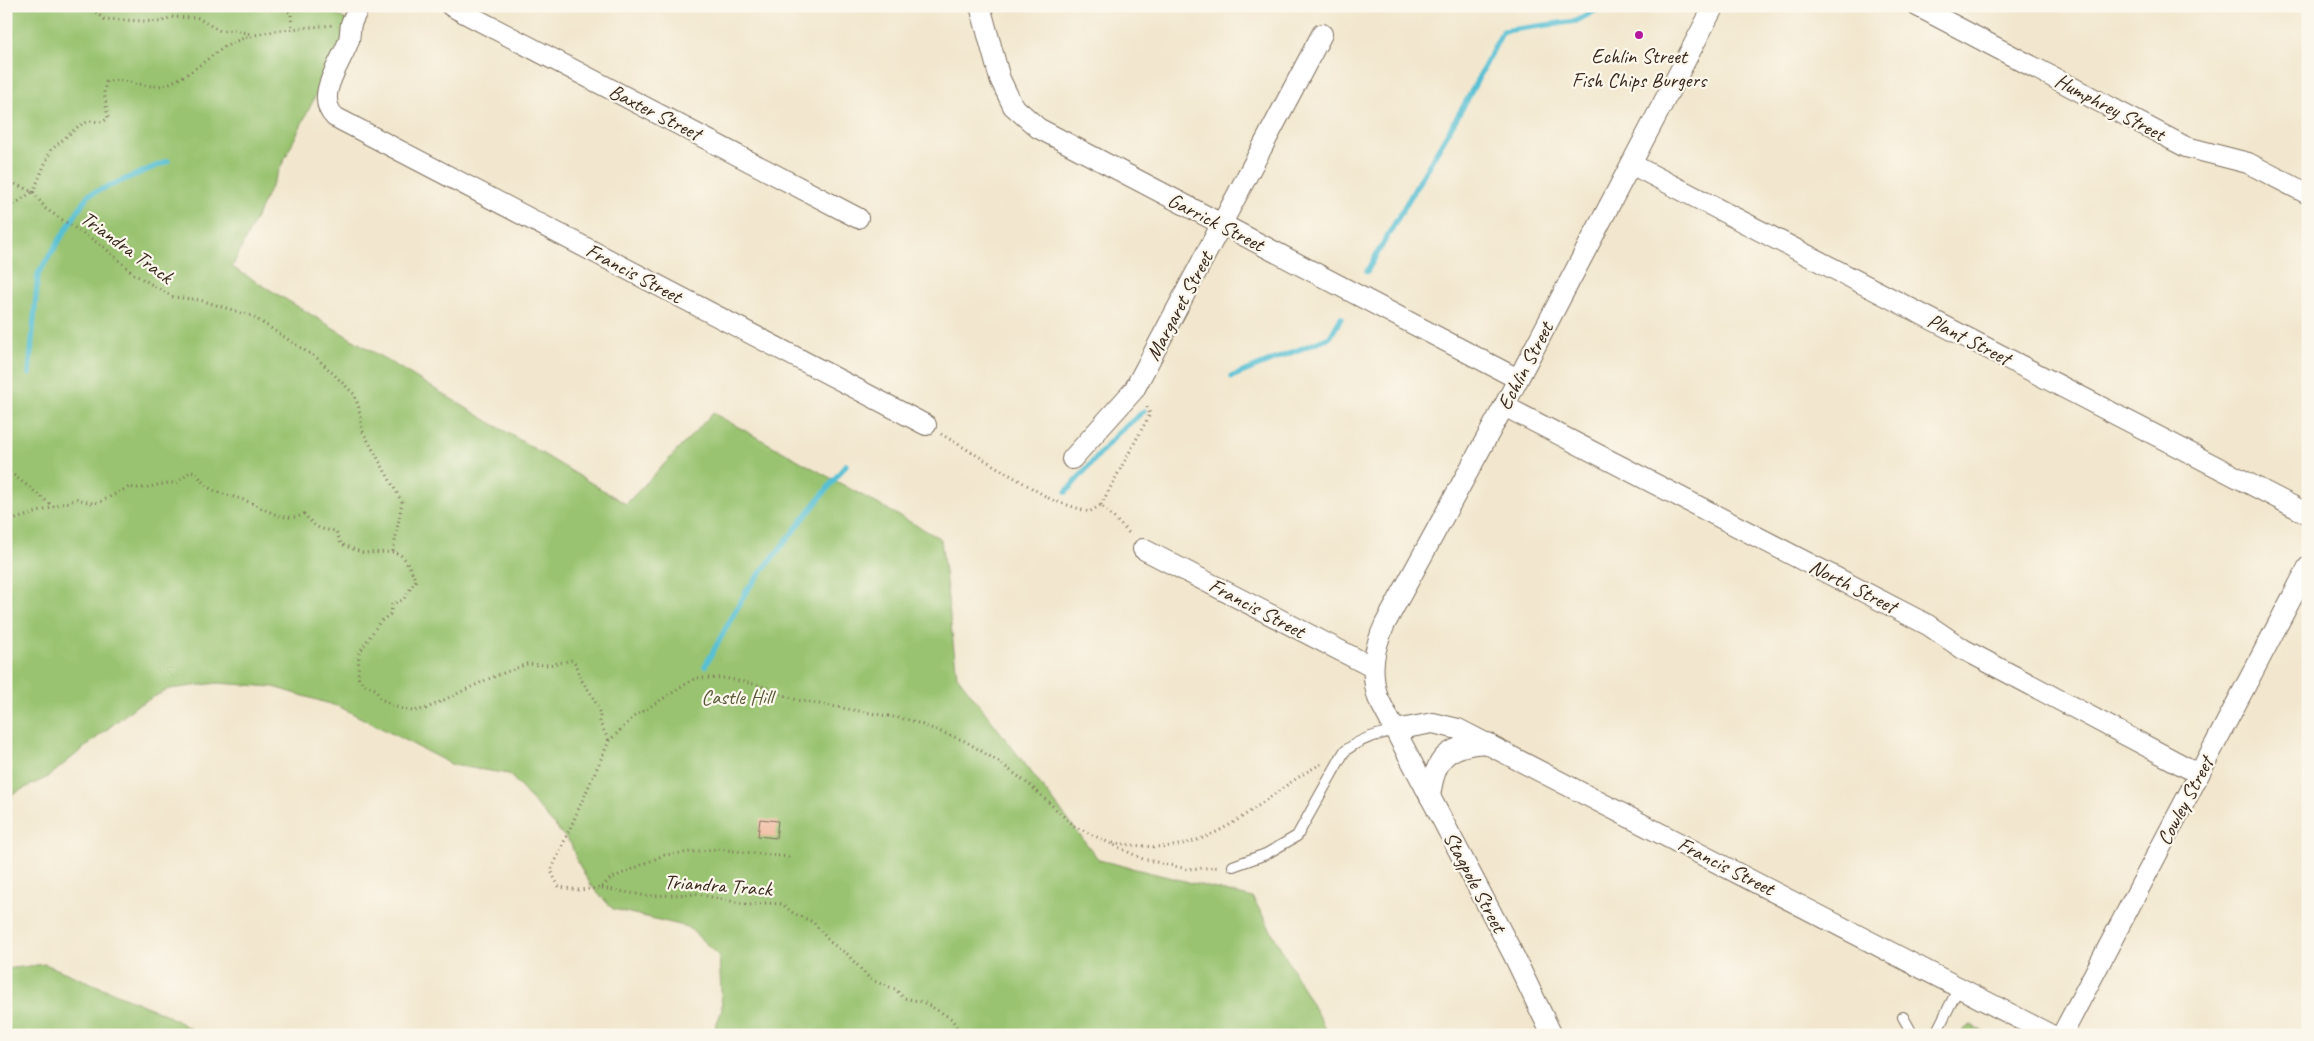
<svg xmlns="http://www.w3.org/2000/svg" width="2314" height="1041" font-family="Caveat,sans-serif">
  <style>
    .green { fill: #99c36f; stroke: #6a7646 }
    .lines { fill: none; stroke-linecap: round; stroke-linejoin: round }
    .stream { stroke: #57c0d4; stroke-width: 5.5 }
    .building { fill: #efb295 }
    .lane-casing { stroke: #7b6c5c; stroke-width: 12 }
    .street-casing { stroke: #7b6c5c; stroke-width: 22 }
    .path { stroke: #7b6c5c; stroke-width: 3; stroke-dasharray: 1 4; stroke-linecap: butt }
    .lane { stroke: #fff; stroke-width: 10 }
    .street { stroke: #fff; stroke-width: 20 }
    .poi-dot { fill: #b5179e; stroke: #fbf7ec; stroke-width: 2 }
    .labels { text-anchor: middle; dominant-baseline: central; stroke-width: 4.5; stroke-linejoin: round; paint-order: stroke }
    .poi-label { font-size: 21px; fill: #3b2a1e; stroke: #fbf7ec }
    .street-label { font-size: 21px; fill: #3b2a1e; stroke: #fbf7ec }
    .park-label { font-size: 21px; fill: #575836; stroke: #fbf7ec }
  </style>
  <rect width="100%" height="100%" fill="#fbf7ec"/>
  <filter id="ink" filterUnits="userSpaceOnUse"><feTurbulence type="fractalNoise" baseFrequency=".02" numOctaves="2"/><feDisplacementMap in="SourceGraphic" scale="10" xChannelSelector="R" yChannelSelector="G"/><feConvolveMatrix kernelMatrix="1 2 1 2 8 2 1 2 1" color-interpolation-filters="sRGB"/></filter>
  <filter id="wash" filterUnits="userSpaceOnUse"><feTurbulence type="fractalNoise" baseFrequency=".0096" numOctaves="4" result="noise"/><feDisplacementMap in="SourceGraphic" scale="20" xChannelSelector="R" yChannelSelector="G"/><feGaussianBlur stdDeviation="1.12" result="paint"/><feColorMatrix in="noise" values="0 0 0 0 0 0 0 0 0 0 0 0 0 0 0 0 0 1.4 0 .05"/><feComposite in="paint" operator="in"/></filter>
  <g filter="url(#wash)">
    <rect width="100%" height="100%" fill="#f2e7ce"/>
    <g class="green">
      <polygon points="6,6 323,6 351,23 232,267 626,504 713,413 941,539 957,676 1099,860 1253,898 1329,1035 712,1035 722,1010 719,956 688,927 613,909 592,887 577,861 571,844 509,774 453,765 340,707 274,687 218,683 169,689 136,706 48,777 6,797"/>
      <polygon points="45,964 165,1014 201,1035 6,1035 6,969"/>
      <polygon points="1971,1025 1989,1035 1962,1035 1963,1030"/>
    </g>
    <g class="lines">
      <g class="stream">
        <polyline points="1367,271 1467,100 1503,31 1576,21 1603,6"/>
        <polyline points="29,374 38,274 88,195 168,161"/>
        <polyline points="1231,377 1330,337 1341,318"/>
        <polyline points="1066,492 1117,434 1144,411"/>
        <polyline points="705,666 747,590 846,465"/>
      </g>
    </g>
    <g id="blocks">
      <polygon class="building" points="760,819 778,821 776,838 758,836"/>
    </g>
  </g>
  <g filter="url(#ink)">
    <use href="#blocks" fill-opacity="0" stroke="#7b6c5c" stroke-width="1"/>
    <g class="lines">
      <defs>
        <g id="lane">
          <path d="M1233 866 1266 854 1297 836 1344 752C1359 739 1376 735 1395 730"/>
          <polyline points="1903,1017 1913,1035"/>
          <polyline points="1935,1035 1959,987"/>
        </g>
        <g id="street">
          <path d="M359 6C357 12 353 18 351 24 350 29 350 35 349 40 342 62 313 96 335 117L926 425"/>
          <polyline points="451,6 858,218"/>
          <polyline points="980,6 1000,79 1013,106 1038,128 1518,379"/>
          <polyline points="1917,6 2186,147 2248,163 2308,194"/>
          <polyline points="1631,164 2308,514"/>
          <polyline points="1504,406 1928,625 1963,649 2199,774"/>
          <polyline points="1072,459 1134,390 1322,34"/>
          <polyline points="1143,549 1372,667"/>
          <polyline points="1395,730 1433,723 1458,729 2051,1035"/>
          <path d="M1430 797C1435 757 1447 745 1488 743"/>
          <path d="M1552 1035 1512 952 1378 698C1370 671 1373 650 1385 624L1504 406 1714 6"/>
          <polyline points="2062,1035 2308,567"/>
        </g>
      </defs>
      <use href="#lane" class="lane-casing"/>
      <use href="#street" class="street-casing"/>
      <g class="path">
        <polyline points="88,6 104,19 161,22 171,17 198,18 220,31 235,30 250,34"/>
        <polyline points="280,6 291,13 292,31"/>
        <path d="M6 180 33 192 46 209 105 248 134 274 173 297 200 300 252 316 318 359 354 394 359 408 362 430 402 502 393 552C407 555 409 568 416 580L403 600 392 604 390 614 379 623 359 653 358 677 363 684 375 689 381 699 396 707 412 711 425 709 488 679 527 664 549 665 572 660 576 664 580 678 594 698 600 714V723L609 741"/>
        <path d="M33 192 51 150 80 125 90 121 103 122 108 118 104 91 106 82C125 76 145 90 163 85 190 78 208 55 232 43 257 30 304 28 333 25"/>
        <polyline points="6,210 32,192"/>
        <polyline points="941,434 1052,500 1089,512 1101,505 1131,535"/>
        <path d="M6 469 54 507 77 499 92 503 100 502 129 487C146 491 160 482 177 483L191 471 196 472C201 479 203 485 211 489 223 495 237 497 249 502 266 509 285 524 304 514 316 528 317 529 336 531L341 544 363 553 393 552"/>
        <polyline points="1101,505 1150,414 1146,404"/>
        <polyline points="6,522 54,507"/>
        <path d="M1113 843C1134 845 1157 849 1178 845 1234 835 1272 789 1321 764"/>
        <polyline points="789,857 717,849 664,855 610,879 601,888 579,890 559,887 551,871 609,741 635,716 696,678 724,678 759,685 797,700 910,720 965,741 999,762 1031,786 1074,826 1143,859 1187,869 1220,867"/>
        <polyline points="602,888 647,896 697,894 750,905 766,903 782,904 793,913 813,922 830,942 847,954 871,980 895,989 904,998 923,1002 942,1013 952,1019 958,1030 966,1035"/>
      </g>
      <use href="#lane" class="lane"/>
      <use href="#street" class="street"/>
    </g>
  </g>
  <circle class="poi-dot" cx="1639" cy="35" r="5"/>
  <g class="labels">
    <g class="poi-label">
      <text x="1639" y="56">Echlin Street<tspan x="1639" dy="24">Fish Chips Burgers</tspan></text>
    </g>
    <g class="street-label">
      <text transform="translate(2110 107) rotate(28)">Humphrey Street</text>
      <text transform="translate(655 112) rotate(27)">Baxter Street</text>
      <text transform="translate(1216 222) rotate(27)">Garrick Street</text>
      <text transform="translate(127 247) rotate(36)">Triandra Track</text>
      <text transform="translate(634 273) rotate(28)">Francis Street</text>
      <text transform="translate(1179 306) rotate(-62)">Margaret Street</text>
      <text transform="translate(1969 339) rotate(27)">Plant Street</text>
      <text transform="translate(1525 366) rotate(-62)">Echlin Street</text>
      <text transform="translate(1853 586) rotate(27)">North Street</text>
      <text transform="translate(1257 608) rotate(28)">Francis Street</text>
      <text transform="translate(2185 801) rotate(-62)">Cowley Street</text>
      <text transform="translate(1726 866) rotate(27)">Francis Street</text>
      <text transform="translate(1475 882) rotate(62)">Stagpole Street</text>
      <text transform="translate(718 885) rotate(4)">Triandra Track</text>
    </g>
    <g class="park-label">
      <text x="737" y="697">Castle Hill</text>
    </g>
  </g>
  <rect width="2314" height="1041" fill="none" stroke="#fbf7ec" stroke-width="25"/>
</svg>
